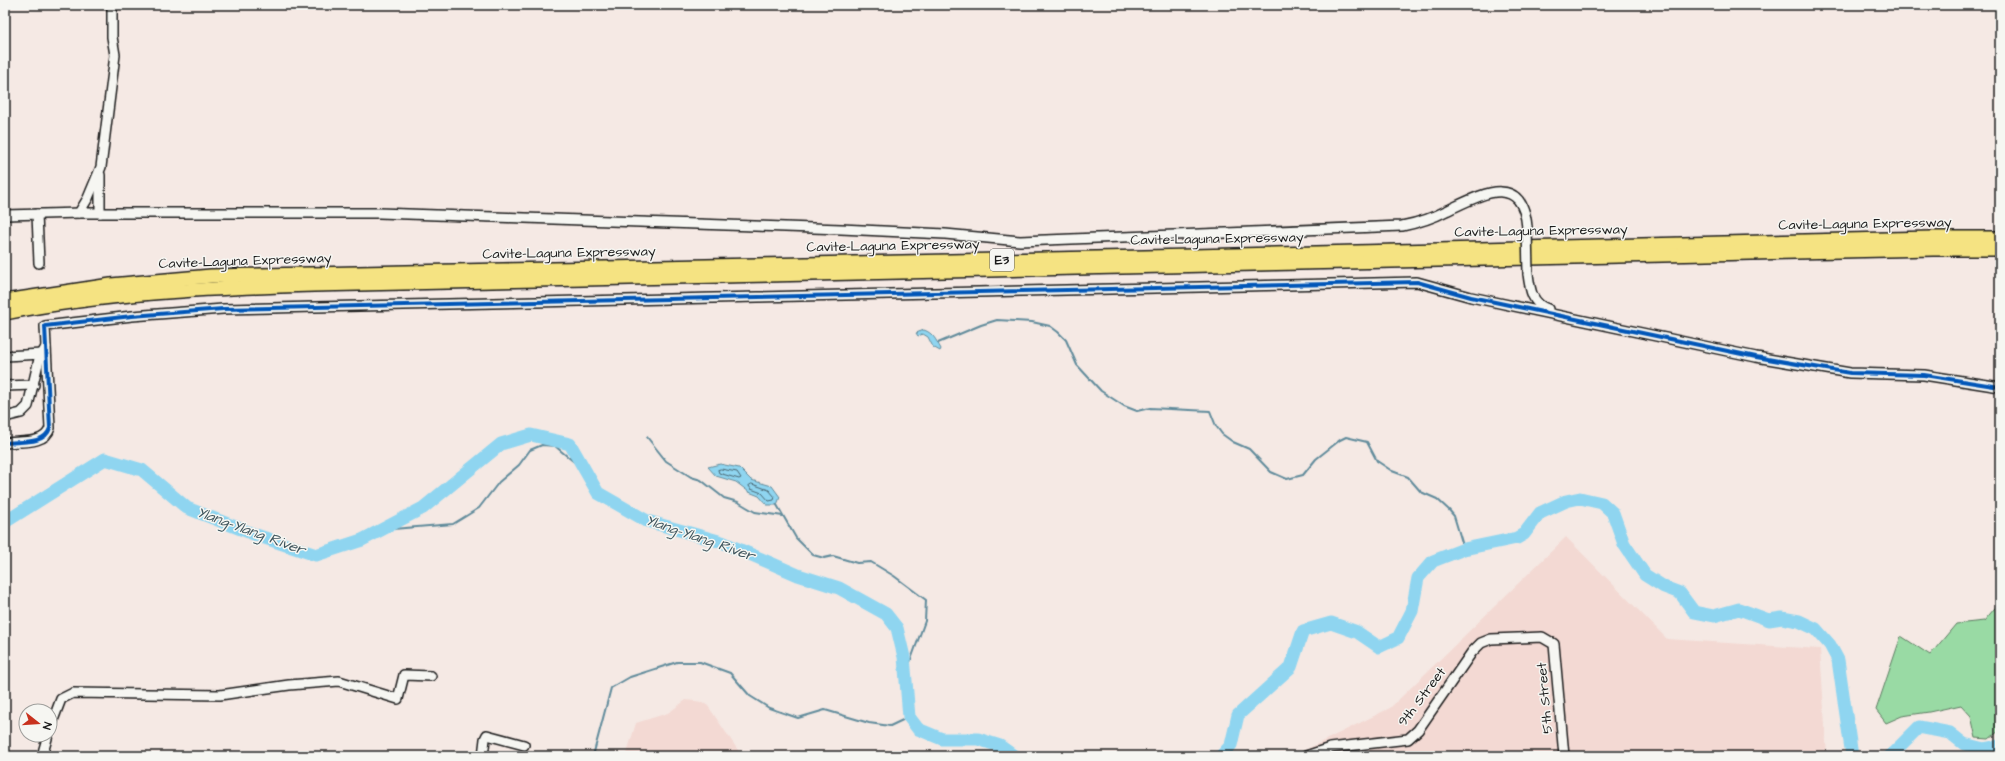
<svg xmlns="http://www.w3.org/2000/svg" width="2005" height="761" font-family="'Architects Daughter',sans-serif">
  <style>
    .built { fill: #f3d9d3 }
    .green { fill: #99daa4; stroke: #5a7b60 }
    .water { fill: #8fd5f0; stroke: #618b9b }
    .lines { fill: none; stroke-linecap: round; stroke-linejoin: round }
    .shore { stroke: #4a6671; stroke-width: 1 }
    .stream { stroke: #618b9b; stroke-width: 2 }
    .river { stroke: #8fd5f0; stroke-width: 13 }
    .minor-casing { stroke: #1c1c1c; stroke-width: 12 }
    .highway-casing { stroke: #1c1c1c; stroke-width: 16 }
    .minor { stroke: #f6f6f2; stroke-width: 9 }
    .highway { stroke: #f5e382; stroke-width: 13 }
    .minor-bridge-casing { stroke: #1c1c1c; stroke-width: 12; stroke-linecap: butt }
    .minor-bridge { stroke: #f6f6f2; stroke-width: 9 }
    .cycleway-casing { stroke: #f6f6f2; stroke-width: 6 }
    .cycleway { stroke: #0057b8; stroke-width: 4 }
    .labels { text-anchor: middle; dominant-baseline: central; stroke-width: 3; stroke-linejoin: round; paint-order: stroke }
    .shield { fill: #f6f6f2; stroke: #5d5d5c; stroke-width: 1 }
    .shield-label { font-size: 13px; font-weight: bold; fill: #1c1c1c }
    .street-label { font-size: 14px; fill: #1c1c1c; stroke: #f6f6f2 }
    .water-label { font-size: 15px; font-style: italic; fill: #3e545c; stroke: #f6f6f2 }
  </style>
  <rect width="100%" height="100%" fill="#f5e9e4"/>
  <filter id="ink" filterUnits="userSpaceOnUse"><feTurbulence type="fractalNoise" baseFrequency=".025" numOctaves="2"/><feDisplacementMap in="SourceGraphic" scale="8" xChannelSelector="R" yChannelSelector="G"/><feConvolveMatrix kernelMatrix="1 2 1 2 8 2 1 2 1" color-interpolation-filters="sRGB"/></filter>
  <g filter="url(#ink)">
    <g class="built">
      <polygon points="1566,537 1667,639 1820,649 1827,756 1293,756 1390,708"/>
      <polygon points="686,700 702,702 708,706 742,756 626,756 636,723 668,713"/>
    </g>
    <polygon class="green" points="2000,602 2000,730 1989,739 1976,738 1971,716 1961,705 1929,712 1902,716 1886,723 1876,710 1901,636 1930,655 1956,624 1984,621"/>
    <g class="water">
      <path d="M924 330C933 333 936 340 941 349L940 351 933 347 928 337 923 334 918 336 916 333Z"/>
      <polygon points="720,464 739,468 751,480 772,486 780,497 777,505 767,505 759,496 749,492 736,482 716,476 708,467"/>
    </g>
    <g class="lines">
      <g class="shore">
        <polygon points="721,469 737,472 741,478 739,479 719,473 718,470"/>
        <polygon points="752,484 769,490 775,497 774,500 769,501 762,493 751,489 749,486"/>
      </g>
      <g class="stream">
        <polyline points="938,343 981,325 997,320 1032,322 1050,326 1058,332 1066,340 1077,365 1101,391 1124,406 1137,411 1150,408 1210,411 1216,426 1222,434 1233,442 1249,449 1271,472 1287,479 1303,475 1316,459 1340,440 1346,437 1367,442 1377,461 1392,471 1408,477 1421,492 1437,499 1449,510 1454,516 1464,549"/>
        <polyline points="647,437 666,461 691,477 701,480 724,498 738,502 755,512 783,516"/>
        <polyline points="777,505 796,538 813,555 824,558 833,556 857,563 871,562 894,576 926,600 925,621 909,665 906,689"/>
        <polyline points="381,530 453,524 479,508 499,482 519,465 530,450 542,445 555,446 586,472"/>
        <polyline points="593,756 611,688 630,677 677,662 700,662 730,673 750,696 769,708 798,718 825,710 869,723 890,726 909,717"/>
      </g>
      <g class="river">
        <polyline points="5,522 105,459 142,470 187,508 256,535 316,555 362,540 423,508 501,444 531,435 570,444 598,493 647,521 722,542 798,575 839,588 886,614 897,628 904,657 909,717 918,729 942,739 978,739 1000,746 1014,756"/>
        <polyline points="1221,756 1231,745 1238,715 1291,667 1303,631 1331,623 1357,632 1379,647 1398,638 1412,611 1418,578 1433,561 1464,549 1517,538 1524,534 1540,513 1566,501 1580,498 1602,503 1613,513 1624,544 1645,575 1664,587 1680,593 1694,612 1714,616 1739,609 1769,620 1782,618 1799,621 1816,629 1830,645 1838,660 1852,756"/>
        <polyline points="1890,756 1919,727 1950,733 1964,744 1984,749 2000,746"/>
      </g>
      <defs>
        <g id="minor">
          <polyline points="100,175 100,213"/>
          <polyline points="79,213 88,198 101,167 115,55 112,37 112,5"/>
          <polyline points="37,214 39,263"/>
          <path d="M5 215 81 213H379L841 229 945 234 1020 241 1402 226C1417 223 1433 218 1446 211 1479 196 1522 170 1527 227"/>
          <path d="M1528 274C1530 290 1532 304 1548 309"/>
          <polyline points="5,356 42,354"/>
          <polyline points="5,386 34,385"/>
          <polyline points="5,417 21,413 28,406 39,359 46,347"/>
          <path d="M5 443C20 441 45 445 50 428L45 326 132 316 223 309 1417 282 1471 297 1756 357 1850 373 1924 375 2000 387"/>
          <polyline points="50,728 61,699 73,693 220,695 289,685 339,681 398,699 404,675 431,676"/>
          <polyline points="42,756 48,735"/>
          <polyline points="483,756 485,739 487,735 524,745"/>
          <polyline points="1306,756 1330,748 1408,739 1418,730 1472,652 1481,643 1491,639 1542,637 1554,644 1564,756"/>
        </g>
        <g id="highway">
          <polyline points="5,301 111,285 211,276 1193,256 1931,238 2000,238"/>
          <path d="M5 313C107 293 211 288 314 285L1933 249H2000"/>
        </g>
      </defs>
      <use href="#minor" class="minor-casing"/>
      <use href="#highway" class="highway-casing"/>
      <use href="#minor" class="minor"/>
      <use href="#highway" class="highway"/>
      <defs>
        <polyline id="minor-bridge" points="1527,227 1528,274"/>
      </defs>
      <use href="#minor-bridge" class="minor-bridge-casing"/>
      <use href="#minor-bridge" class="minor-bridge"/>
      <defs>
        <path id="cycleway" d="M5 443C20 441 45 445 50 428L45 326 132 316 223 309 1417 282 1471 297 1756 357 1850 373 1924 375 2000 387"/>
      </defs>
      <use href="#cycleway" class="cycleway-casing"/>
      <use href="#cycleway" class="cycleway"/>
    </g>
  </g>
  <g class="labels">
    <rect class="shield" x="990" y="249" width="24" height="22" rx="3"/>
    <g class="shield-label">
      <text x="1002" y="260">E3</text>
    </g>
    <g class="street-label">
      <text transform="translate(1865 224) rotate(-1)">Cavite–Laguna Expressway</text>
      <text transform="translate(1541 231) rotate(-1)">Cavite–Laguna Expressway</text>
      <text transform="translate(1217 239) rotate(-1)">Cavite–Laguna Expressway</text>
      <text transform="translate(893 246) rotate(-1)">Cavite–Laguna Expressway</text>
      <text transform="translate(569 253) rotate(-1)">Cavite–Laguna Expressway</text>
      <text transform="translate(245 261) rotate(-2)">Cavite–Laguna Expressway</text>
      <text transform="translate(1422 697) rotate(-53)">9th Street</text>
      <text transform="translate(1545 698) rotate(-95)">5th Street</text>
    </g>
    <g class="water-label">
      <text transform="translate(251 531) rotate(20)">Ylang-Ylang River</text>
      <text transform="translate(700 538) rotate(19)">Ylang-Ylang River</text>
    </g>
  </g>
  <rect width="2005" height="761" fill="none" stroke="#f6f6f2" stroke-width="20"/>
  <rect x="10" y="10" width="1985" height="741" fill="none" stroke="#1c1c1c" stroke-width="1.5" filter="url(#ink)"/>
  <g transform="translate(38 723) rotate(107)"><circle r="19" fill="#f6f6f2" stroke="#9f9f9c"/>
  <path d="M0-3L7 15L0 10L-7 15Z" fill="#c8321e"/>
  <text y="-6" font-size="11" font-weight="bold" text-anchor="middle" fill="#1c1c1c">N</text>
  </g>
</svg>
